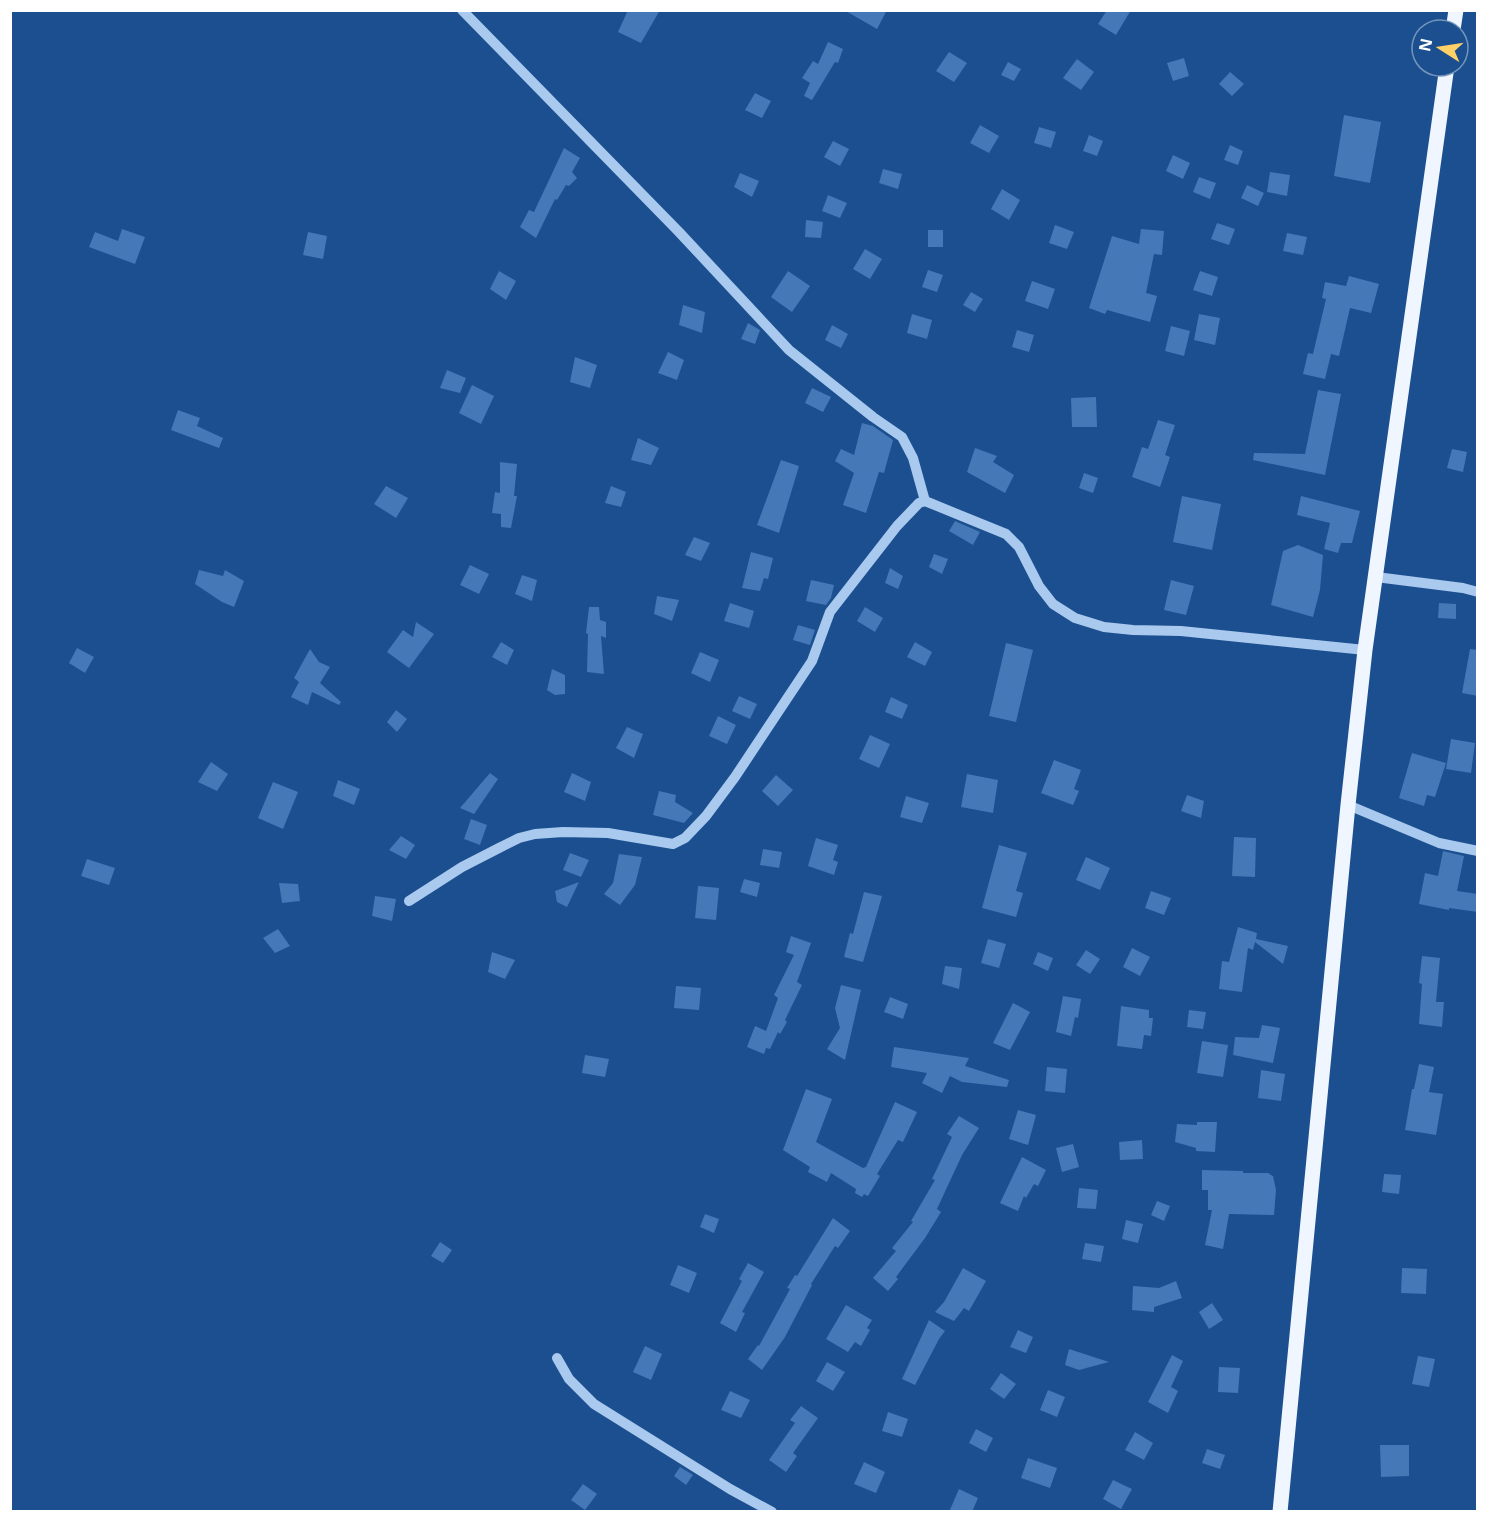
<svg xmlns="http://www.w3.org/2000/svg" width="1488" height="1522" font-family="'Noto Sans',sans-serif">
  <style>
    .building { fill: #4478b7 }
    .lines { fill: none; stroke-linecap: round; stroke-linejoin: round }
    .minor { stroke: #a9c9ee; stroke-width: 10 }
    .major { stroke: #f0f6ff; stroke-width: 15 }
  </style>
  <rect width="100%" height="100%" fill="#1b4f8f"/>
  <g class="building">
    <polygon points="628,10 660,10 641,43 618,32"/>
    <polygon points="844,10 887,10 877,29"/>
    <polygon points="1107,10 1131,10 1116,35 1098,24"/>
    <polygon points="828,42 843,49 838,63 835,62 812,100 804,96 810,83 802,78 813,61 818,64"/>
    <polygon points="949,52 967,63 954,82 936,71"/>
    <polygon points="1184,58 1189,76 1173,81 1167,63"/>
    <polygon points="1077,59 1094,72 1081,90 1063,78"/>
    <polygon points="1008,62 1021,69 1014,81 1001,75"/>
    <polygon points="1230,72 1244,84 1232,96 1219,84"/>
    <polygon points="755,93 771,101 762,118 745,110"/>
    <polygon points="1344,115 1381,122 1370,183 1334,176"/>
    <polygon points="980,125 999,136 989,153 970,143"/>
    <polygon points="1039,127 1056,132 1051,148 1034,143"/>
    <polygon points="1089,135 1103,141 1097,156 1083,151"/>
    <polygon points="833,141 849,149 840,166 824,157"/>
    <polygon points="1230,145 1243,151 1238,165 1224,160"/>
    <polygon points="564,148 580,158 572,172 577,178 569,186 566,185 557,200 555,199 536,238 520,227 529,210 534,212"/>
    <polygon points="1173,155 1190,163 1183,179 1166,171"/>
    <polygon points="883,169 902,174 898,189 879,183"/>
    <polygon points="1270,172 1290,175 1287,196 1267,192"/>
    <polygon points="740,173 759,181 752,197 734,187"/>
    <polygon points="1199,177 1216,183 1210,199 1193,192"/>
    <polygon points="1247,185 1264,193 1258,206 1241,198"/>
    <polygon points="1002,189 1020,200 1009,220 991,209"/>
    <polygon points="828,195 847,203 840,218 822,211"/>
    <polygon points="806,220 823,222 821,238 805,237"/>
    <polygon points="1217,223 1235,229 1229,245 1211,239"/>
    <polygon points="1055,225 1074,232 1067,249 1049,243"/>
    <polygon points="122,229 145,237 135,264 89,247 95,232 118,241"/>
    <polygon points="1141,229 1164,231 1162,255 1154,254 1146,293 1157,296 1150,322 1107,310 1105,314 1089,308 1112,236 1139,244"/>
    <rect x="928" y="230" width="15" height="17"/>
    <polygon points="308,232 327,236 323,259 303,255"/>
    <polygon points="1287,233 1307,237 1303,255 1283,251"/>
    <polygon points="865,249 882,259 870,279 853,269"/>
    <polygon points="928,270 943,275 937,292 922,287"/>
    <polygon points="499,271 516,281 506,300 490,289"/>
    <polygon points="788,271 810,286 792,312 771,297"/>
    <polygon points="1200,271 1218,277 1212,296 1193,290"/>
    <polygon points="1349,276 1379,284 1371,313 1350,308 1339,356 1331,354 1325,379 1303,374 1308,353 1313,354 1326,299 1322,298 1325,282 1346,286"/>
    <polygon points="1032,281 1055,289 1048,309 1025,301"/>
    <polygon points="971,292 983,299 975,312 963,305"/>
    <polygon points="683,305 705,312 702,333 679,325"/>
    <polygon points="912,314 932,320 927,339 907,333"/>
    <polygon points="1199,314 1220,318 1215,345 1194,340"/>
    <polygon points="748,323 760,330 755,344 741,339"/>
    <polygon points="832,325 848,334 841,348 825,340"/>
    <polygon points="1171,326 1190,331 1184,356 1165,351"/>
    <polygon points="1017,330 1034,335 1029,352 1012,347"/>
    <polygon points="668,352 684,360 677,380 658,373"/>
    <polygon points="575,357 597,365 590,388 570,382"/>
    <polygon points="447,370 466,378 460,393 440,388"/>
    <polygon points="472,385 494,396 481,424 459,413"/>
    <polygon points="812,388 831,397 823,412 805,403"/>
    <polygon points="1318,390 1341,394 1325,475 1253,460 1254,453 1305,454"/>
    <polygon points="1096,397 1097,427 1072,427 1071,398"/>
    <polygon points="178,410 200,418 197,426 223,438 219,448 171,430"/>
    <polygon points="1158,420 1175,425 1165,455 1170,457 1160,487 1132,477 1142,447 1148,449"/>
    <polygon points="862,423 873,426 893,440 884,473 879,472 866,513 843,505 854,473 835,461 841,449 854,455"/>
    <polygon points="638,438 659,448 651,465 631,460"/>
    <polygon points="975,448 997,456 993,462 1014,475 1005,493 967,472"/>
    <polygon points="1452,449 1467,452 1463,472 1447,468"/>
    <polygon points="781,460 799,466 779,533 757,525"/>
    <polygon points="500,462 517,464 514,496 517,496 511,528 501,527 501,514 492,513 495,492 500,493"/>
    <polygon points="1084,473 1098,478 1093,493 1079,488"/>
    <polygon points="386,486 408,498 396,518 374,504"/>
    <polygon points="611,486 626,492 621,507 605,503"/>
    <polygon points="1182,496 1221,504 1212,550 1173,542"/>
    <polygon points="1301,496 1360,511 1352,543 1341,543 1338,553 1324,549 1330,523 1297,515"/>
    <polygon points="955,521 980,532 973,545 949,531"/>
    <polygon points="694,537 710,543 701,561 685,555"/>
    <polygon points="1298,545 1323,555 1320,590 1313,617 1271,605 1283,551"/>
    <polygon points="751,552 773,558 768,579 764,578 760,591 742,588"/>
    <polygon points="934,554 948,559 942,574 929,567"/>
    <polygon points="470,565 489,574 479,594 460,585"/>
    <polygon points="890,568 903,576 898,589 885,583"/>
    <polygon points="199,570 223,576 225,570 244,581 234,607 222,602 195,584"/>
    <polygon points="522,575 537,580 532,601 515,594"/>
    <polygon points="811,580 834,585 831,598 826,605 806,601"/>
    <polygon points="1171,580 1194,586 1186,615 1164,610"/>
    <polygon points="657,596 679,600 672,621 654,614"/>
    <polygon points="730,603 754,611 749,628 724,621"/>
    <polygon points="1439,603 1456,604 1456,619 1438,618"/>
    <polygon points="589,607 599,607 600,620 606,622 606,638 601,636 604,674 587,672 588,634 586,633"/>
    <polygon points="865,607 883,618 875,632 857,621"/>
    <polygon points="416,622 434,634 409,668 387,652 403,630 413,637"/>
    <polygon points="798,625 815,630 810,645 793,640"/>
    <polygon points="501,642 514,650 507,665 492,657"/>
    <polygon points="915,642 932,652 925,666 907,657"/>
    <polygon points="1006,643 1033,650 1016,722 989,716"/>
    <polygon points="77,648 94,657 85,673 69,663"/>
    <polygon points="310,649 319,662 330,667 320,683 341,702 339,705 312,692 308,705 291,697 299,682 294,678"/>
    <polygon points="1470,649 1478,650 1478,696 1462,693"/>
    <polygon points="700,652 719,660 710,682 691,673"/>
    <polygon points="552,669 565,675 565,694 555,695 547,690"/>
    <polygon points="739,696 757,704 750,719 732,711"/>
    <polygon points="891,697 908,705 902,719 885,712"/>
    <polygon points="396,710 407,719 397,732 387,722"/>
    <polygon points="718,716 736,725 727,744 709,736"/>
    <polygon points="627,727 643,734 634,758 616,748"/>
    <polygon points="870,735 890,744 879,768 859,759"/>
    <polygon points="1451,739 1475,743 1471,773 1446,769"/>
    <polygon points="1412,753 1446,763 1435,797 1427,795 1424,806 1399,798"/>
    <polygon points="1054,760 1081,770 1074,789 1079,791 1073,805 1041,793"/>
    <polygon points="211,762 228,774 217,791 198,782"/>
    <polygon points="490,773 498,779 474,814 460,808"/>
    <polygon points="572,773 591,782 585,801 564,792"/>
    <polygon points="967,774 998,780 993,813 961,807"/>
    <polygon points="776,775 793,790 778,806 762,791"/>
    <polygon points="338,780 360,789 354,805 333,796"/>
    <polygon points="273,782 298,792 283,829 258,818"/>
    <polygon points="659,791 676,795 675,802 693,813 684,823 653,815"/>
    <polygon points="1187,795 1204,801 1201,818 1181,811"/>
    <polygon points="906,796 929,803 922,823 900,817"/>
    <polygon points="471,819 487,825 480,845 464,839"/>
    <polygon points="401,836 415,845 406,859 389,850"/>
    <polygon points="1234,837 1256,838 1255,877 1232,876"/>
    <polygon points="816,838 838,845 833,860 838,862 834,875 808,866"/>
    <polygon points="999,845 1027,853 1016,891 1023,893 1016,917 982,908"/>
    <polygon points="763,849 782,852 779,868 760,865"/>
    <polygon points="1443,851 1464,856 1457,891 1478,894 1478,912 1449,908 1449,910 1419,904 1425,873 1438,876"/>
    <polygon points="570,853 589,860 581,877 563,870"/>
    <polygon points="619,854 642,857 635,885 620,905 604,894 613,883"/>
    <polygon points="1086,857 1110,868 1100,890 1076,880"/>
    <polygon points="87,859 115,868 109,885 81,876"/>
    <polygon points="744,879 760,883 757,897 740,892"/>
    <polygon points="579,882 567,907 557,902 555,891"/>
    <polygon points="279,883 298,884 300,901 282,903"/>
    <polygon points="698,886 719,888 716,920 695,918"/>
    <polygon points="1151,891 1171,898 1164,915 1145,908"/>
    <polygon points="864,892 882,896 863,962 844,957 850,933 853,934"/>
    <polygon points="375,896 396,899 392,921 372,916"/>
    <polygon points="1238,927 1257,933 1256,939 1288,946 1283,964 1255,942 1253,950 1248,948 1242,992 1219,989 1222,961 1229,962"/>
    <polygon points="278,929 290,946 275,953 263,938"/>
    <polygon points="791,936 811,943 797,982 802,985 785,1020 787,1022 780,1034 778,1032 770,1049 766,1048 764,1054 747,1047 755,1026 766,1031 778,998 774,995 794,955 786,952"/>
    <polygon points="988,939 1006,944 999,968 981,963"/>
    <polygon points="1132,948 1150,957 1140,976 1123,967"/>
    <polygon points="1086,950 1100,959 1090,974 1076,965"/>
    <polygon points="492,952 515,960 505,979 488,972"/>
    <polygon points="1038,952 1053,958 1048,971 1033,964"/>
    <polygon points="1422,956 1440,958 1436,1002 1444,1002 1442,1027 1419,1024 1422,984 1419,983"/>
    <polygon points="945,966 962,968 959,989 942,984"/>
    <polygon points="841,985 861,990 845,1060 827,1049 840,1028 835,1008"/>
    <polygon points="676,986 701,988 699,1010 674,1008"/>
    <polygon points="1063,996 1081,999 1078,1018 1075,1017 1071,1036 1056,1032"/>
    <polygon points="890,997 908,1004 903,1019 884,1012"/>
    <polygon points="1013,1003 1030,1012 1010,1050 993,1043"/>
    <polygon points="1121,1006 1149,1010 1149,1018 1153,1018 1151,1036 1144,1035 1142,1049 1117,1046"/>
    <polygon points="1189,1010 1206,1012 1203,1029 1187,1027"/>
    <polygon points="1262,1025 1280,1028 1273,1063 1233,1055 1235,1037 1259,1038"/>
    <polygon points="1202,1041 1228,1045 1223,1077 1197,1073"/>
    <polygon points="894,1047 969,1058 965,1066 1009,1080 1007,1087 962,1082 950,1076 942,1093 922,1083 927,1073 891,1067"/>
    <polygon points="585,1055 609,1059 605,1077 582,1073"/>
    <polygon points="1419,1064 1434,1067 1429,1092 1443,1094 1436,1135 1405,1130 1412,1089 1414,1089"/>
    <polygon points="1047,1067 1067,1069 1065,1093 1045,1091"/>
    <polygon points="1261,1070 1285,1074 1281,1101 1258,1098"/>
    <polygon points="806,1089 832,1099 816,1142 863,1168 866,1167 895,1102 917,1112 903,1142 898,1140 877,1174 880,1176 868,1196 864,1194 862,1197 855,1193 856,1189 831,1173 827,1182 808,1172 810,1167 783,1150"/>
    <polygon points="1018,1110 1036,1115 1028,1145 1009,1139"/>
    <polygon points="959,1116 979,1128 962,1155 937,1209 941,1212 925,1238 896,1277 898,1279 888,1291 873,1278 896,1251 892,1248 913,1222 911,1221 935,1180 932,1179 952,1137 947,1134"/>
    <polygon points="1197,1122 1217,1122 1215,1152 1196,1151 1196,1148 1175,1142 1177,1124 1197,1125"/>
    <polygon points="1142,1140 1143,1159 1120,1160 1119,1142"/>
    <polygon points="1073,1144 1079,1167 1062,1172 1056,1148"/>
    <polygon points="1022,1157 1046,1170 1038,1186 1034,1184 1026,1198 1024,1196 1018,1211 1000,1203"/>
    <polygon points="1202,1170 1243,1171 1243,1173 1268,1173 1273,1176 1276,1190 1274,1215 1229,1214 1223,1249 1205,1245 1212,1210 1208,1210 1208,1190 1202,1190"/>
    <polygon points="1384,1174 1401,1175 1399,1194 1382,1192"/>
    <polygon points="1079,1188 1098,1190 1096,1209 1077,1208"/>
    <polygon points="1157,1201 1170,1206 1164,1221 1151,1215"/>
    <polygon points="705,1214 719,1219 714,1233 700,1227"/>
    <polygon points="833,1218 850,1231 838,1248 835,1246 811,1284 812,1285 785,1337 762,1370 748,1359 758,1345 759,1346 790,1289 787,1288 795,1275 797,1276"/>
    <polygon points="1126,1220 1143,1224 1138,1243 1122,1239"/>
    <polygon points="440,1242 452,1250 443,1263 431,1256"/>
    <polygon points="1085,1243 1104,1246 1101,1262 1082,1259"/>
    <polygon points="748,1263 764,1272 742,1312 745,1313 736,1332 720,1323 742,1281 739,1279"/>
    <polygon points="678,1265 697,1273 689,1293 670,1285"/>
    <polygon points="963,1268 986,1281 969,1311 964,1308 954,1321 935,1312 944,1302"/>
    <polygon points="1402,1268 1427,1269 1426,1294 1401,1293"/>
    <polygon points="1176,1281 1182,1298 1154,1307 1154,1312 1132,1310 1133,1286 1159,1288"/>
    <polygon points="1212,1303 1223,1320 1209,1329 1199,1312"/>
    <polygon points="846,1305 872,1320 867,1328 870,1330 861,1346 855,1342 848,1352 826,1339"/>
    <polygon points="929,1320 945,1331 939,1339 915,1385 902,1379"/>
    <polygon points="1018,1330 1033,1337 1026,1353 1010,1347"/>
    <polygon points="645,1346 662,1354 651,1380 633,1372"/>
    <polygon points="1069,1349 1109,1362 1079,1370 1065,1365"/>
    <polygon points="1172,1355 1183,1361 1171,1387 1178,1391 1168,1413 1148,1402"/>
    <polygon points="1418,1356 1435,1359 1429,1387 1412,1384"/>
    <polygon points="827,1362 845,1372 833,1391 816,1381"/>
    <polygon points="1219,1367 1240,1368 1238,1393 1218,1392"/>
    <polygon points="1001,1373 1016,1384 1004,1399 990,1389"/>
    <polygon points="1048,1390 1065,1397 1057,1417 1040,1410"/>
    <polygon points="730,1391 750,1400 741,1418 721,1410"/>
    <polygon points="801,1406 818,1418 793,1453 797,1456 786,1472 769,1460 795,1423 790,1420"/>
    <polygon points="888,1412 908,1419 902,1437 882,1431"/>
    <polygon points="976,1429 993,1438 986,1452 969,1443"/>
    <polygon points="1135,1432 1153,1443 1144,1460 1125,1450"/>
    <polygon points="1380,1445 1409,1445 1409,1476 1381,1477"/>
    <polygon points="1207,1449 1225,1455 1220,1469 1202,1463"/>
    <polygon points="1028,1458 1057,1468 1050,1488 1021,1478"/>
    <polygon points="864,1462 885,1472 876,1493 854,1484"/>
    <polygon points="680,1467 693,1475 686,1485 674,1476"/>
    <polygon points="1113,1480 1132,1489 1121,1509 1103,1499"/>
    <polygon points="583,1484 597,1494 585,1510 571,1500"/>
    <polygon points="959,1489 978,1498 972,1512 949,1512"/>
  </g>
  <g class="lines">
    <g class="minor">
      <polyline points="462,10 679,232 789,350 873,417 902,437 913,458 925,501 1006,534 1019,547 1039,586 1053,604 1075,618 1104,627 1133,630 1181,631 1365,650"/>
      <polyline points="1376,577 1463,588 1478,592"/>
      <polyline points="1348,805 1439,843 1478,851"/>
      <polyline points="409,901 462,867 499,848 519,838 535,834 563,832 608,833 673,844 685,838 706,816 735,777 812,661 830,612 897,526 919,503 925,501"/>
      <polyline points="557,1358 569,1379 594,1404 730,1489 772,1512"/>
    </g>
    <g class="major">
      <polyline points="1453,30 1456,10"/>
      <polyline points="1280,1512 1348,805 1365,650 1447,66"/>
    </g>
  </g>
  <rect width="1488" height="1522" fill="none" stroke="#ffffff" stroke-width="24"/>
  <g transform="translate(1440 48) rotate(282)"><circle r="28" fill="#1b4f8f" stroke="#7695bc" stroke-width="1.5"/>
  <path d="M0-4.5L10 22L0 15L-10 22Z" fill="#ffd166"/>
  <text y="-9" font-size="16" font-weight="bold" text-anchor="middle" fill="#ffffff">N</text>
  </g>
</svg>
